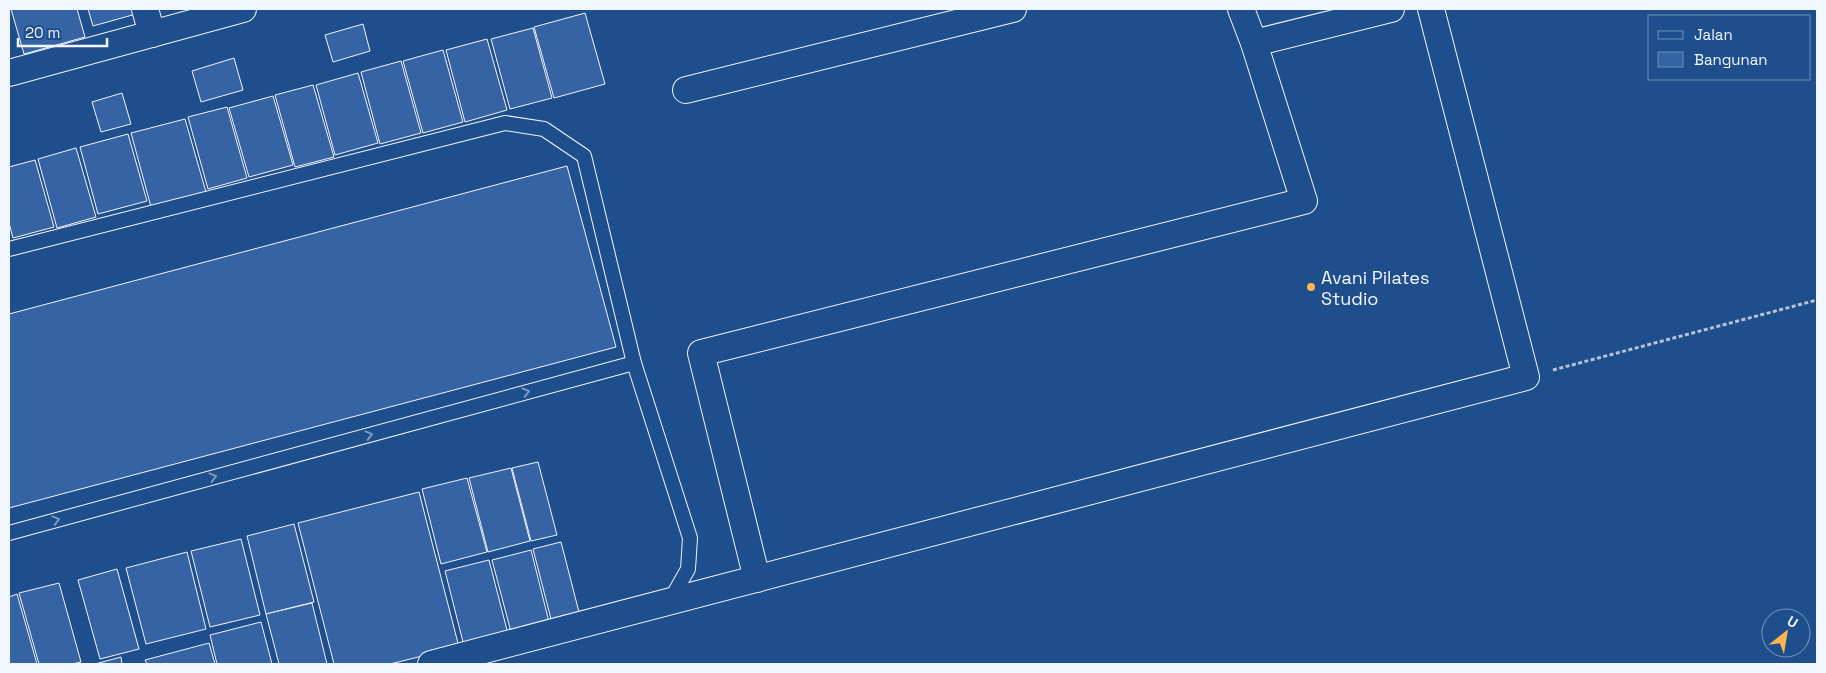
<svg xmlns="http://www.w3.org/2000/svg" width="1826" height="673" font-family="'Space Grotesk',sans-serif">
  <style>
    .building { fill: #3563a3; stroke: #f2f6ff }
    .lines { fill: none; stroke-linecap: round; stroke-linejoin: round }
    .lane-casing { stroke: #f2f6ff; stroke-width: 16 }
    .street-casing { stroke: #f2f6ff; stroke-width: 28 }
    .path { stroke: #b3c4dc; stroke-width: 3; stroke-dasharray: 4 2.5; stroke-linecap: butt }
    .lane { stroke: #1f4e8c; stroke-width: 14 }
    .street { stroke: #1f4e8c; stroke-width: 26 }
    .oneway { stroke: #7e9ac0 }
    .poi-dot { fill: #ffb74d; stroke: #1f4e8c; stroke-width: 2 }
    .labels { text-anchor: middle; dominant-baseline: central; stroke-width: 4; stroke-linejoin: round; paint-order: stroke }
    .poi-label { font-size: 18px; fill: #f2f6ff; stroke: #1f4e8c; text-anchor: start }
  </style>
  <rect width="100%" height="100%" fill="#1f4e8c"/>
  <g class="building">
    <polygon points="11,9 77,9 85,37 24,54"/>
    <polygon points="88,9 134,9 136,14 93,26"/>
    <polygon points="585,13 605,84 554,98 534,27"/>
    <polygon points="363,24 370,51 333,62 325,35"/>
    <polygon points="533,28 552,98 510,109 491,39"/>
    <polygon points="487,39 507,110 465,122 446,50"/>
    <polygon points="443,50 463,122 423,133 403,61"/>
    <polygon points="234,58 243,90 201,102 192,71"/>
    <polygon points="401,61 421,133 380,144 361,72"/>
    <polygon points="358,73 378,143 335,155 316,85"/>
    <polygon points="313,85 334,157 295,167 275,95"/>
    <polygon points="122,93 131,124 101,132 92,102"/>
    <polygon points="273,96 293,165 249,177 229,108"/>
    <polygon points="227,107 247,178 208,189 188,117"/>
    <polygon points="185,119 206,192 151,207 131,133"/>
    <polygon points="128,134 147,201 98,214 80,147"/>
    <polygon points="76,148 96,217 57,228 38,159"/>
    <polygon points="35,160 54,227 13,238 9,223 9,167"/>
    <polygon points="567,166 616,347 9,508 9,314"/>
    <polygon points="538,462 557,535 531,541 512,468"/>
    <polygon points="511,468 530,541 488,552 469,478"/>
    <polygon points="467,478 487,552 441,564 422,489"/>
    <polygon points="419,492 459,647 390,664 334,664 298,523"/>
    <polygon points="294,524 314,602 266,614 247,536"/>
    <polygon points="241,539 260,615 210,627 191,551"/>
    <polygon points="561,542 580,616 552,623 533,549"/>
    <polygon points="531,550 549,622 511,632 492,560"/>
    <polygon points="187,552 206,629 146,644 126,568"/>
    <polygon points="489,560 508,634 464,646 445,571"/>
    <polygon points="117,569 139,649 100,659 78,580"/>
    <polygon points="59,583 81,662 72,664 39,664 19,593"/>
    <polygon points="17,594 37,664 9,664 9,597"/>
    <polygon points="312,603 327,664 279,664 266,614"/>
    <polygon points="261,622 272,664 217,664 210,635"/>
    <polygon points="209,643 215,664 147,664 145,660"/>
    <polygon points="121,657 122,664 95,664"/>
  </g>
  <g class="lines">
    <defs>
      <g id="lane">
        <polyline points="9,249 505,123 544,129 584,156 634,363 9,533"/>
        <polyline points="634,363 690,538 688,569 670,601"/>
      </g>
      <g id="street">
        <polyline points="145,9 152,34"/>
        <polyline points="1254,43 1391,9"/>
        <polyline points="9,73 243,9"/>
        <polyline points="686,90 1013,9"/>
        <polyline points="757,579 701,353 1304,201 1254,43 1241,9"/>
        <polyline points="431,664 1526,377 1431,9"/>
      </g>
    </defs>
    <use href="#lane" class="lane-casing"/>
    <use href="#street" class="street-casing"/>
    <polyline class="path" points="1553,370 1817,300"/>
    <use href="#lane" class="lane"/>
    <use href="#street" class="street"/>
  </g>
  <defs><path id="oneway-chevron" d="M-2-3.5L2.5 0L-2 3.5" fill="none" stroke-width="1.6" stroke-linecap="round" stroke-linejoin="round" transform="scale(1.25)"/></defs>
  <g class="oneway">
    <use href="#oneway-chevron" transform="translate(526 392) rotate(-15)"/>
    <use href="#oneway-chevron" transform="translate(369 435) rotate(-15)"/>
    <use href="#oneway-chevron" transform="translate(213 477) rotate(-15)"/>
    <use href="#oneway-chevron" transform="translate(56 520) rotate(-15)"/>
  </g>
  <circle class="poi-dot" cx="1311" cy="287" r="5"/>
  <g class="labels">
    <g class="poi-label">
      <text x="1321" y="277">Avani Pilates<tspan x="1321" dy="21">Studio</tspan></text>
    </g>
  </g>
  <rect width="1826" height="673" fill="none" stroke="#f2f6ff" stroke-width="20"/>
  <rect x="1648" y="15" width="162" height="65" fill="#1f4e8c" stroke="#7391ba"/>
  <rect x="1658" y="31" width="25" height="8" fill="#1f4e8c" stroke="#7391ba"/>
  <text x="1694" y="40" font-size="15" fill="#f2f6ff">Jalan</text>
  <rect x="1658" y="52" width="25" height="15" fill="#3563a3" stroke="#7391ba"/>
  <text x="1694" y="65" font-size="15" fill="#f2f6ff">Bangunan</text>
  <g transform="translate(1786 633) rotate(31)"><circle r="24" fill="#1f4e8c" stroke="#7391ba"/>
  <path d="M0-4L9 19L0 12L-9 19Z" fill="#ffb74d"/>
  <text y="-8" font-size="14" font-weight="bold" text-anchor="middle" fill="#f2f6ff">U</text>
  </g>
  <path d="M18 38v8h89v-8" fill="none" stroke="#f2f6ff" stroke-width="2.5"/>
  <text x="25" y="38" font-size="15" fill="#f2f6ff" stroke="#1f4e8c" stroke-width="4" paint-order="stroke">20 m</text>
</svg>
